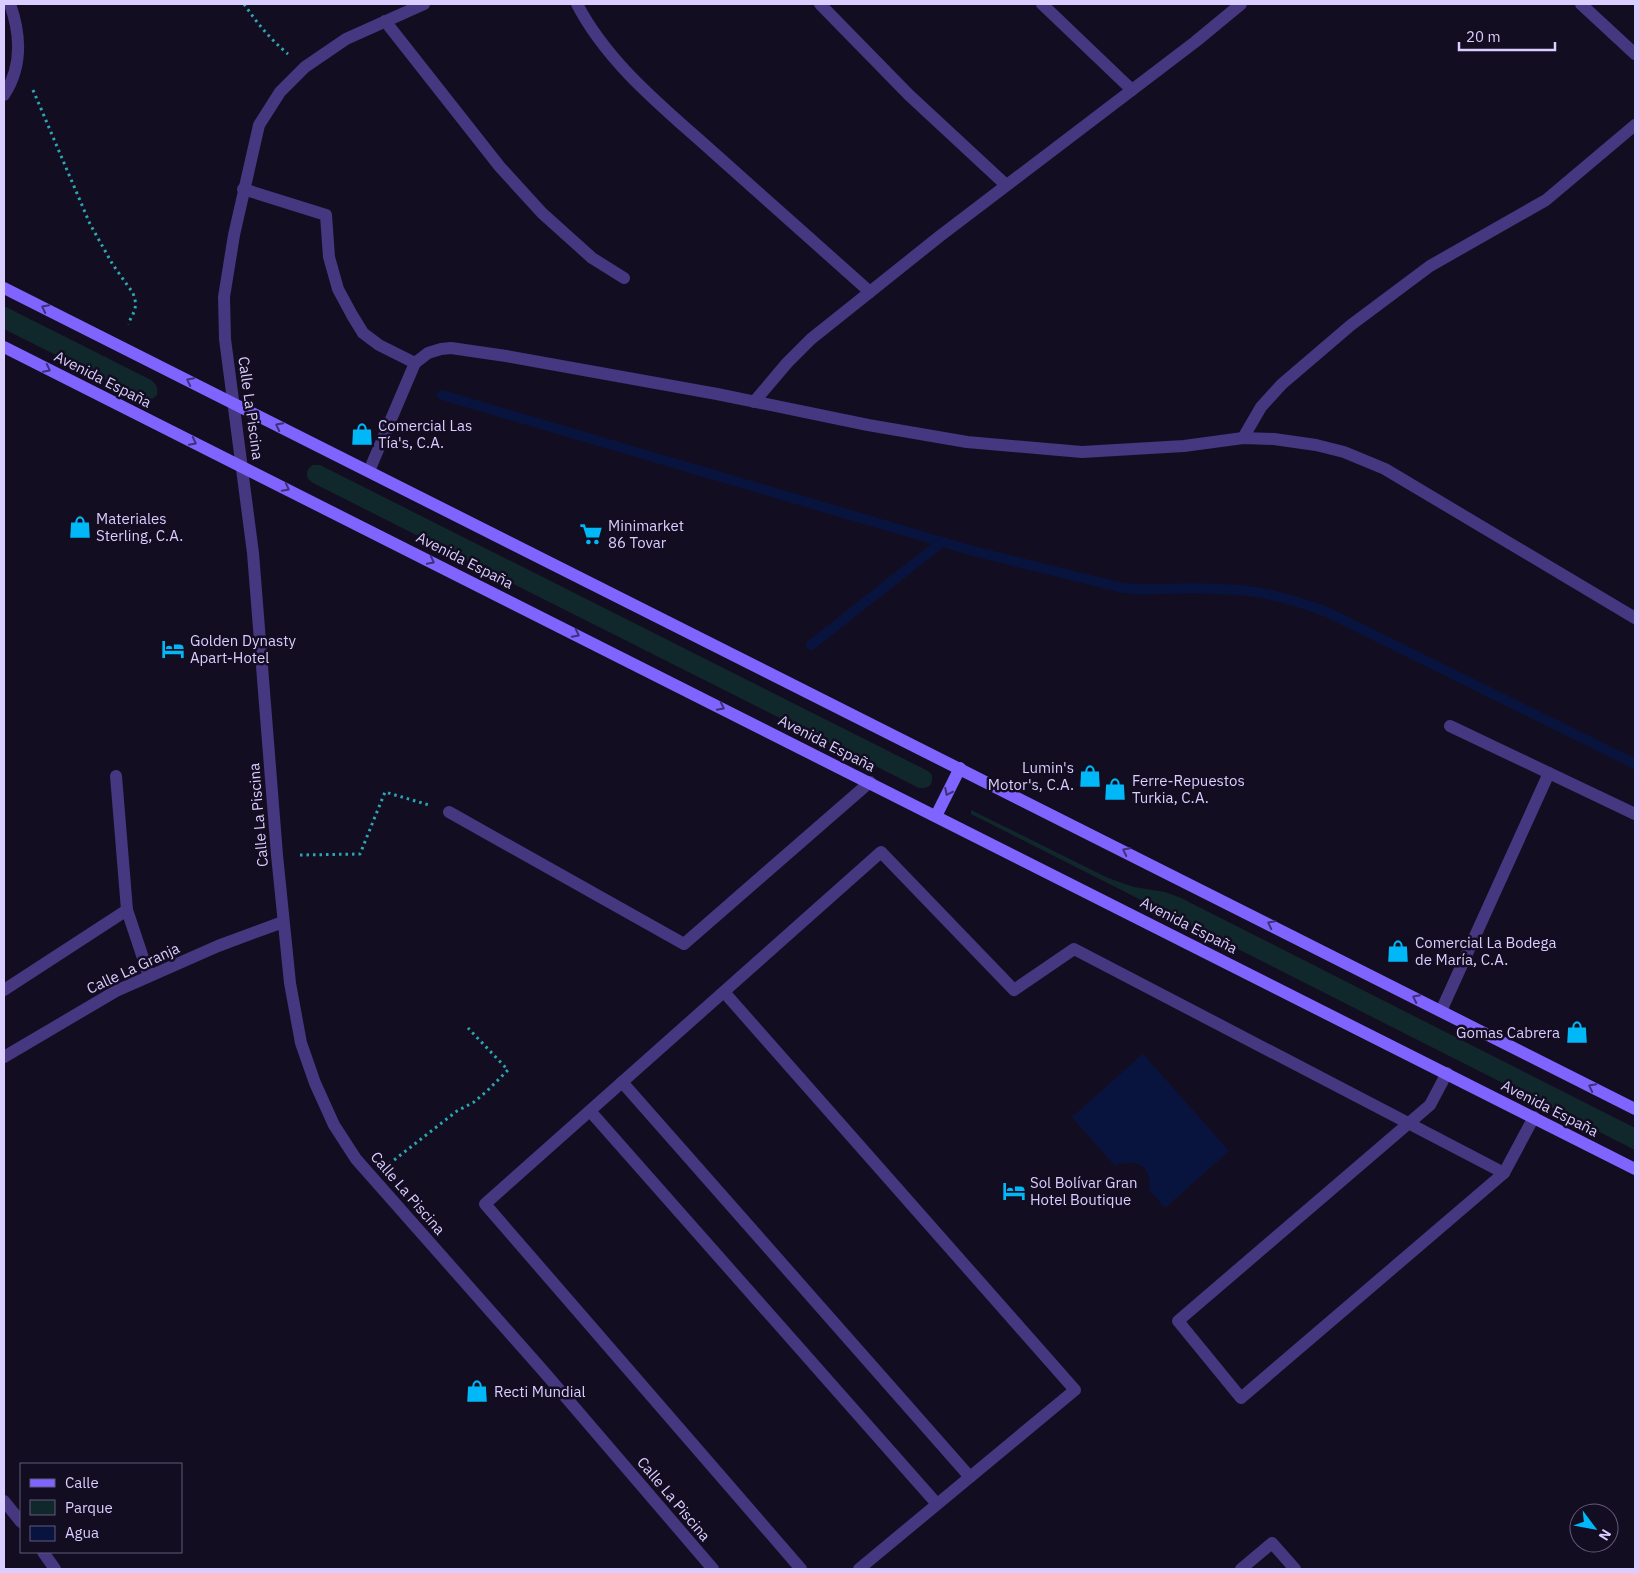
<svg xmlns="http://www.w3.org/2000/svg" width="1639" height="1573" font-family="'IBM Plex Sans',sans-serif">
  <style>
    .green { fill: #10282b }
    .water { fill: #09143e }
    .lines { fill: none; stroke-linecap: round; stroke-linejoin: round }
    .stream { stroke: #09143e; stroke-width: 10 }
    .path { stroke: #2da6b3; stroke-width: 3; stroke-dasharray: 2.5 4; stroke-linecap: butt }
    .service { stroke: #453780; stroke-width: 12 }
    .minor { stroke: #453780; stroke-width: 12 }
    .secondary { stroke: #8064ff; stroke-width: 12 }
    .oneway { stroke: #3f307a }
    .labels { text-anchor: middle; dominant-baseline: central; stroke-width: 5; stroke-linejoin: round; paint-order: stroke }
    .street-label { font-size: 15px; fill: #dacdff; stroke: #130d21 }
    .poi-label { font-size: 15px; fill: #dacdff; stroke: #130d21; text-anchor: start }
  </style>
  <rect width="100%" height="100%" fill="#130d21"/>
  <g class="green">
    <path d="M4 306 151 380C157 385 158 388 157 395L152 399 146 400 4 329Z"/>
    <path d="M313 465H320L928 771 932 775C933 785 929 789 919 788L313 483 308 479C306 472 307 469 313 465Z"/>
    <polygon points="971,810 1108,878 1134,887 1165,892 1181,898 1635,1128 1635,1150 971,814"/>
  </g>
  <path class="water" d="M1143 1054 1229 1151 1165 1208 1149 1189C1153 1165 1134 1158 1115 1166L1072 1117Z"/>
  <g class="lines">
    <g class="stream">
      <path d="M442 395 973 551 1123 588C1140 590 1149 589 1165 589 1183 588 1201 588 1219 589 1257 589 1293 599 1327 612L1635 764"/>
      <polyline points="811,645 942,542"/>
    </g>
    <g class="path">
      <path d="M244 4C257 23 270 39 288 54"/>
      <polyline points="33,90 90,224 113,265 133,293 136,304 134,312 128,324"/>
      <polyline points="300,855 360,854 385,792 429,805"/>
      <polyline points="389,1164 457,1111 474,1102 487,1091 508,1070 468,1028"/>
    </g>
    <g class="service">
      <polyline points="116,776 127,910 149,976"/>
      <polyline points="4,990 127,910"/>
      <polyline points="724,992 1075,1390 859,1569"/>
      <polyline points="1447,1073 1430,1105 1178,1321 1241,1398 1504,1173 1534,1117"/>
      <polyline points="622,1082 970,1477"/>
      <polyline points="590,1111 937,1504"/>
      <polyline points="801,1569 485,1204 881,852 1014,990 1074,949 1504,1173"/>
      <polyline points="1241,1569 1272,1543 1295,1569"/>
    </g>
    <g class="minor">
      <polyline points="424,4 346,39 305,67 280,92 259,125 234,235 224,297 225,339 253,553 277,855 290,983 301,1043 315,1083 334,1125 356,1159 545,1373 713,1569"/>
      <path d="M577 4C608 64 664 108 713 152 765 199 818 245 870 292"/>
      <polyline points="820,4 909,95 1006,185"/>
      <polyline points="1042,4 1132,90"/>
      <polyline points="1581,4 1635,54"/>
      <polyline points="385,21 500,167 542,213 592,258 624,278"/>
      <path d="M4 95C23 66 21 35 10 4"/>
      <polyline points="243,189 326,215 329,257 338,289 352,315 363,333 379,345 415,363 369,471"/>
      <polyline points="415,363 428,353 441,349 451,348 506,356 717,394 868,425 967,442 1082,452 1184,446 1243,438 1274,439 1316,445 1344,452 1385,469 1635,618"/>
      <polyline points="754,402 787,363 811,339 940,236 1195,42 1241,4"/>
      <polyline points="1243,438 1261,407 1282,384 1351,325 1430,266 1546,200 1635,125"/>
      <polyline points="1450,726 1635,814"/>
      <polyline points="449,812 684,944 870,782"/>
      <polyline points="1441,1011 1549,773"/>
      <polyline points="4,1057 116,991 218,946 283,922"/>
      <polyline points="4,1501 21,1522"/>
      <polyline points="43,1552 55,1569"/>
    </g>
    <g class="secondary">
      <polyline points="4,288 1635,1109"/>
      <polyline points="4,347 1635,1169"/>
      <polyline points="936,816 960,768"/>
    </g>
  </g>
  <defs><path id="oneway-chevron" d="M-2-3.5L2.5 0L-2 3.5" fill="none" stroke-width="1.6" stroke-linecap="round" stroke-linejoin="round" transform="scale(1.25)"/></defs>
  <g class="oneway">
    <use href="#oneway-chevron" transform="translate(45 308) rotate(-153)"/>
    <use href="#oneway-chevron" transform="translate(47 369) rotate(27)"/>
    <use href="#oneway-chevron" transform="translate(190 381) rotate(-153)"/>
    <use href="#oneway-chevron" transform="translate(279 426) rotate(-153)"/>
    <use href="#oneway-chevron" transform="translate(193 442) rotate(27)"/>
    <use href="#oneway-chevron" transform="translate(286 488) rotate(27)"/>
    <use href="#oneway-chevron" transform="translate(431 561) rotate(27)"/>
    <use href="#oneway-chevron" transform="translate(576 634) rotate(27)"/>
    <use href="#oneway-chevron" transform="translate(721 707) rotate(27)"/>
    <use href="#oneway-chevron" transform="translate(948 792) rotate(117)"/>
    <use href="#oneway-chevron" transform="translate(1126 851) rotate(-153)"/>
    <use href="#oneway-chevron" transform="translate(1271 924) rotate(-153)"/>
    <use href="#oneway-chevron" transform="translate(1416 998) rotate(-153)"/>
    <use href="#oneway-chevron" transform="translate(1592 1087) rotate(-153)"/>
  </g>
  <defs>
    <symbol id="shop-bare" viewBox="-9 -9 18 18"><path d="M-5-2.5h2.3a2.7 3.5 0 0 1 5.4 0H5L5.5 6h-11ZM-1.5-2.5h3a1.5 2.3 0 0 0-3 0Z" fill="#00b8f8" stroke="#130d21" stroke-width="2.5" paint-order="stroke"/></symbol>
    <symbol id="supermarket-bare" viewBox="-9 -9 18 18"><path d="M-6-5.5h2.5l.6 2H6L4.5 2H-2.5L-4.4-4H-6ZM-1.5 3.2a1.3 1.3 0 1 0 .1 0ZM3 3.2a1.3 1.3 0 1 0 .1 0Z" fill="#00b8f8" stroke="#130d21" stroke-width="2.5" paint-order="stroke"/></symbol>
    <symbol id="hotel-bare" viewBox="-9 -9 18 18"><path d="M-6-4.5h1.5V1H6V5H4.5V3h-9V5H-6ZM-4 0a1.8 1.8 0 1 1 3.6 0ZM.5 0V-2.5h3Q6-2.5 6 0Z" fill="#00b8f8" stroke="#130d21" stroke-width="2.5" paint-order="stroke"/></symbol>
  </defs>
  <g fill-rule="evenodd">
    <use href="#shop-bare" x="346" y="418" width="32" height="32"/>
    <use href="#shop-bare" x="64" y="511" width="32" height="32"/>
    <use href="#supermarket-bare" x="575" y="518" width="32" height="32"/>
    <use href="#hotel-bare" x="157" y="633" width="32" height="32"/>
    <use href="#shop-bare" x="1074" y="760" width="32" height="32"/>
    <use href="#shop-bare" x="1099" y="773" width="32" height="32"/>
    <use href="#shop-bare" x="1382" y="935" width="32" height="32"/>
    <use href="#shop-bare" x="1561" y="1016" width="32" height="32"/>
    <use href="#hotel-bare" x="998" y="1175" width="32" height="32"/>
    <use href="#shop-bare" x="461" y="1375" width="32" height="32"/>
  </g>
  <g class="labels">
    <g class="street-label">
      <text transform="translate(103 379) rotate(27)">Avenida España</text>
      <text transform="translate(251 408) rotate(82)">Calle La Piscina</text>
      <text transform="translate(465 560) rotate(27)">Avenida España</text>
      <text transform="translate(827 743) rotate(27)">Avenida España</text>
      <text transform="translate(258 815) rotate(-95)">Calle La Piscina</text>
      <text transform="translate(1189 925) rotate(27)">Avenida España</text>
      <text transform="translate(133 968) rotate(-25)">Calle La Granja</text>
      <text transform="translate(1550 1108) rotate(27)">Avenida España</text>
      <text transform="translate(408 1193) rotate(49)">Calle La Piscina</text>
      <text transform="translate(674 1499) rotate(50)">Calle La Piscina</text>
    </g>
    <g class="poi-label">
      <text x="378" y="425">Comercial Las<tspan x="378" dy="17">Tía's, C.A.</tspan></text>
      <text x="96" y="518">Materiales<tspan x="96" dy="17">Sterling, C.A.</tspan></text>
      <text x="608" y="525">Minimarket<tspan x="608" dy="17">86 Tovar</tspan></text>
      <text x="190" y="640">Golden Dynasty<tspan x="190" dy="17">Apart-Hotel</tspan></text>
      <text x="1074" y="767" text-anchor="end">Lumin's<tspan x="1074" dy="17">Motor's, C.A.</tspan></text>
      <text x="1132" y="780">Ferre-Repuestos<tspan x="1132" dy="17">Turkia, C.A.</tspan></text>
      <text x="1415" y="942">Comercial La Bodega<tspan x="1415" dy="17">de María, C.A.</tspan></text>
      <text x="1560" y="1032" text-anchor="end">Gomas Cabrera</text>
      <text x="1030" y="1182">Sol Bolívar Gran<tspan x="1030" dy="17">Hotel Boutique</tspan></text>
      <text x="494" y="1391">Recti Mundial</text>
    </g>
  </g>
  <rect width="1639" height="1573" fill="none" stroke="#dacdff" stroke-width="10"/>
  <rect x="20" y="1463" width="162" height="90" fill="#130d21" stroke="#635a7a"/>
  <rect x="30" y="1479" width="25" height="8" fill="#8064ff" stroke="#635a7a"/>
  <text x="65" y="1488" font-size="15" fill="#dacdff">Calle</text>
  <rect x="30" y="1500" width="25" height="15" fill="#10282b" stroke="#635a7a"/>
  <text x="65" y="1513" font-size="15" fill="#dacdff">Parque</text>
  <rect x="30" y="1526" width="25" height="15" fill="#09143e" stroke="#635a7a"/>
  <text x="65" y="1538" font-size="15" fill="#dacdff">Agua</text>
  <g transform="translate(1594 1528) rotate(122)"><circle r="24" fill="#130d21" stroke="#635a7a"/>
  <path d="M0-4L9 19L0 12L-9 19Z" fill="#00b8f8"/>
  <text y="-8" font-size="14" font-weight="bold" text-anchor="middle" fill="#dacdff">N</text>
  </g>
  <path d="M1459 42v8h96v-8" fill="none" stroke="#dacdff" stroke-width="2.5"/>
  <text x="1466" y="42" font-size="15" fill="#dacdff" stroke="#130d21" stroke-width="4" paint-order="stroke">20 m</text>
</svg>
